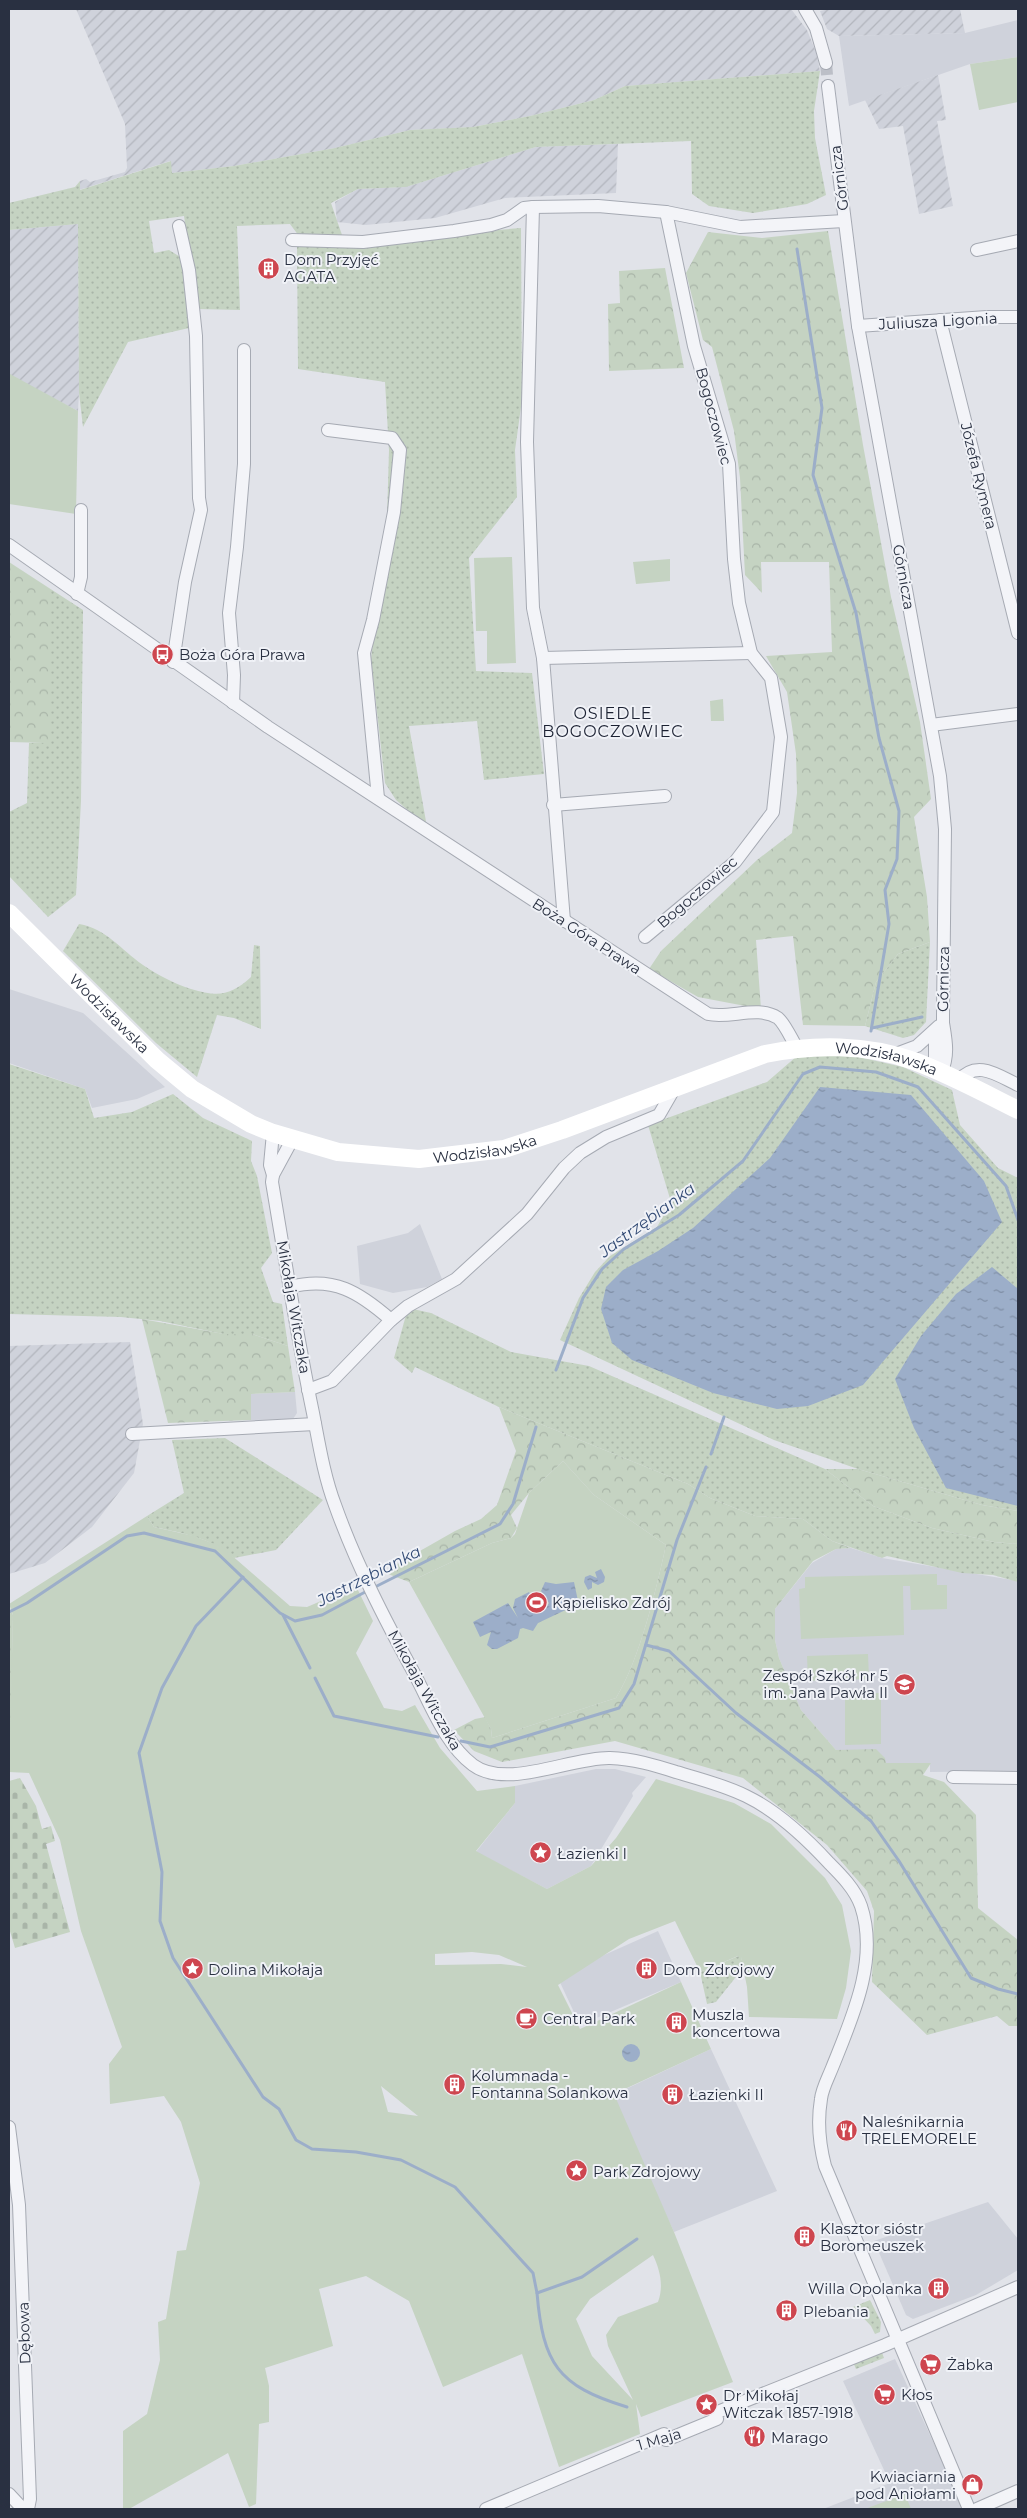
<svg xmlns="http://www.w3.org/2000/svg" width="1027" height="2518" font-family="Montserrat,sans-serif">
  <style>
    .built { fill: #cfd2db }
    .industrial { fill: url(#industrial-furrows) }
    .grass { fill: url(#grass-dots) }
    .forest { fill: url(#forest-crowns) }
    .cemetery { fill: url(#cemetery-stones) }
    .green { fill: #c5d3c2; fill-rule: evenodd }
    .water { fill: url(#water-ripples) }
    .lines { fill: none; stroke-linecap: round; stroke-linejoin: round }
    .stream { stroke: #9caec9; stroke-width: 3 }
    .street-tunnel { stroke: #bcbfc7; stroke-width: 12; stroke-dasharray: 12 6; stroke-linecap: butt }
    .street-casing { stroke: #a6aab3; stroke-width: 14 }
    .street { stroke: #f3f4f8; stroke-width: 12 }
    .secondary { stroke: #fff; stroke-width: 18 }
    .labels { text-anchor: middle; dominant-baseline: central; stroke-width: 4; stroke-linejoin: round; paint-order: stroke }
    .street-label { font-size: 15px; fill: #293041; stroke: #f0f2f7 }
    .poi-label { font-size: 15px; fill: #293041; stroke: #f0f2f7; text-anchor: start }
    .neighbourhood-label { font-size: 16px; letter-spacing: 1px; fill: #1b2132; stroke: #f0f2f7 }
    .water-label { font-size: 16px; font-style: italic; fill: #334b75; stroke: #f0f2f7 }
  </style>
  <defs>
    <pattern id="industrial-furrows" width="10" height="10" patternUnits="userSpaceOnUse" patternTransform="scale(1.25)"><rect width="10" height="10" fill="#cfd2db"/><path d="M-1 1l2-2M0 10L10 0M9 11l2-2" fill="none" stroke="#b2b5bd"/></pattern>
    <pattern id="grass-dots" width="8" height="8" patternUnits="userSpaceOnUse" patternTransform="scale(1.25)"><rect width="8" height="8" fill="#c5d3c2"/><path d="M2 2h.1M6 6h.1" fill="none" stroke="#a9b5a8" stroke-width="1.8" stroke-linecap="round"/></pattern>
    <pattern id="forest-crowns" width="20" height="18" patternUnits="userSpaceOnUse" patternTransform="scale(1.25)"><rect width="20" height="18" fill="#c5d3c2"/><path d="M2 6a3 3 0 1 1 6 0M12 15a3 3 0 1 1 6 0" fill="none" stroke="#a9b5a8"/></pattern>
    <pattern id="cemetery-stones" width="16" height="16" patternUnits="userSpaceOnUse" patternTransform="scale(1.25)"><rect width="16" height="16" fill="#c5d3c2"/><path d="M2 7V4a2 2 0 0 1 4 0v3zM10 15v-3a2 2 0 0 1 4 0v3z" fill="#a9b5a8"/></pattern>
    <pattern id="water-ripples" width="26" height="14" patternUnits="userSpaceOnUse" patternTransform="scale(1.25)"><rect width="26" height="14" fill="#9caec9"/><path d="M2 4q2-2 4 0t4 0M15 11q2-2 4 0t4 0" fill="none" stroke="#7f8ea5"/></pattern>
  </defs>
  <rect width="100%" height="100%" fill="#e1e3e9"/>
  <g class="built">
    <polygon points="1018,20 1018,57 970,64 849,106 839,36 965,33"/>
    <polygon points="9,989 83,1013 165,1087 137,1099 92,1108 85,1089 9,1063"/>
    <polygon points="420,1224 442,1279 427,1287 393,1293 360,1284 357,1246 408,1233"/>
    <polygon points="295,1392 297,1413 293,1419 251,1420 251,1394"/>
    <polygon points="851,1548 882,1558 1018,1581 1018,1771 930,1772 930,1763 886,1763 836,1750 801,1710 779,1658 775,1640 775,1609 812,1563 836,1549"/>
    <polygon points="596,1769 615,1769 646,1777 632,1793 633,1796 591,1866 547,1889 476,1852 515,1803 515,1786"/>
    <polygon points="658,1931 681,1982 580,2025 557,1976"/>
    <polygon points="711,2049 777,2191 674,2232 611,2096"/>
    <polygon points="988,2202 1018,2239 1018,2270 976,2295 913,2319 906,2315 874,2241"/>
    <polygon points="895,2359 964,2509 823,2509 890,2483 843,2381"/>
  </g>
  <g class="industrial">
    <polygon points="76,9 791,9 807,30 816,52 820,71 625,86 594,100 530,116 473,127 410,130 335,148 234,166 172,173 170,161 79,190 80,181 86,179 90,182 125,172 127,168 125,124"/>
    <polygon points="829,9 960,9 965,33 839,36 827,29 820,11"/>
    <polygon points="938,75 946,120 937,121 953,206 919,214 903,126 879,129 865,100"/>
    <polygon points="618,144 616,193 505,198 435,218 366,225 337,222 335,202 358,189 406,187 536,147"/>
    <polygon points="78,224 79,393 78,411 9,375 9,230"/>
    <polygon points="130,1342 143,1424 134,1473 92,1527 45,1563 9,1574 9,1346"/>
  </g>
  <g class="grass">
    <polygon points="820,71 814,111 815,138 826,195 807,204 753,213 709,206 692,194 691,141 536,147 406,187 358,189 331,203 343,238 299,236 290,224 237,226 240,310 197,309 184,216 149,221 154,253 169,250 182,258 189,328 128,342 83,427 79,393 78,224 9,230 9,203 75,187 80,181 80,190 171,161 172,173 234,166 335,148 410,130 473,127 530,116 594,100 625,86"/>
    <polygon points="521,228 522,400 515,450 517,497 469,558 476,671 532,673 544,774 484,780 477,721 409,726 427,827 396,800 385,783 371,659 387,519 389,450 385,382 298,369 297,247"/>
    <polygon points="49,588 83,610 81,801 76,895 48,917 9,876 9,812 27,803 29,743 49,742"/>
    <path d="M79 924C107 929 120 949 143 965 158 975 173 983 191 989 218 997 230 996 251 977L254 945 260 946 261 1029 234 1018 217 1015 197 1077 156 1043 63 951Z"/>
    <polygon points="930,942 926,1022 914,1035 903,1038 865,1026 876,982 898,954"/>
    <polygon points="841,1053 903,1067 952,1090 960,1125 998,1168 1018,1178 1018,1511 982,1505 858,1469 774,1440 560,1340 579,1298 595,1272 610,1256 657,1227 671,1202 648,1125 767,1082 797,1056"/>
    <polygon points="9,1064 85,1089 94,1118 132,1112 173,1094 203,1118 252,1141 251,1161 257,1176 272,1253 261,1268 273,1302 282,1304 288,1346 252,1334 223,1334 160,1321 121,1317 9,1314"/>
    <polygon points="408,1308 431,1313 511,1352 589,1366 825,1469 873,1506 932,1528 994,1542 1018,1544 1018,1582 993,1575 962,1573 887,1556 882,1558 832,1541 803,1519 755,1516 710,1498 688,1484 499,1407 415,1367 412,1373 394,1358"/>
    <path d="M225 1438 323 1500 276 1550 234 1558C212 1538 182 1533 154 1527L147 1516 184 1493 172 1440Z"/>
    <polygon points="741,1955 743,1968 716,2002 707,2004 700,1972"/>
    <polygon points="870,2300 881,2322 880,2332 875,2334 871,2326 853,2307"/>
    <polygon points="881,2350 884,2358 856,2369 853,2362"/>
  </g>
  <g class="forest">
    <polygon points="828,231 863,445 891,597 920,722 931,799 914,817 927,897 930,942 898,954 876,982 865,1026 803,1025 793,936 756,940 761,1009 698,997 649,969 661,951 757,860 792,833 797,793 796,754 787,692 766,656 832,652 829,562 761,562 762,593 745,575 740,478 734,431 712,347 703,340 686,273 708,232 762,238"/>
    <polygon points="665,268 684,368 609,371 608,304 620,303 619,271"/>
    <polygon points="9,562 49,588 49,743 9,742"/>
    <polygon points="142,1319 224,1334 252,1334 288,1346 295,1392 251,1394 251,1420 168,1423"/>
    <path d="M499 1407 688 1484 710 1498 755 1516 803 1519 832 1541 851 1548 836 1549 813 1561 775 1609V1640L779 1658 801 1710 836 1750 876 1749 885 1758 886 1763H931L923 1775 944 1782 976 1815 978 1908 1018 1940V2026H1009L997 2016 927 2035 872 1982 874 1911 867 1891 827 1845 743 1778 615 1741 502 1762 474 1751 454 1730 475 1719 485 1717 491 1729 492 1738 616 1698C640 1659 656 1590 666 1545L594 1495 563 1461 529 1493 511 1515 517 1528 511 1538 492 1543 409 1582 383 1572 455 1531 481 1519 497 1505 516 1451Z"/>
    <polygon points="825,1469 858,1469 982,1505 1018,1511 1018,1544 994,1542 932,1528 873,1506"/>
    <polygon points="9,1607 13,1615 11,1737 9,1763"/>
  </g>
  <polygon class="cemetery" points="20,1778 36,1806 42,1829 51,1826 55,1841 46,1844 70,1932 15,1948 9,1928 9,1781"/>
  <g class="green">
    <polygon points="1018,57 1018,102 979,110 970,64"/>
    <polygon points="10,374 78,411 76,514 9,504"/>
    <polygon points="512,557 516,663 487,664 487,631 476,631 474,558"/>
    <polygon points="670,559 670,581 636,584 633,562"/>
    <polygon points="723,699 724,721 711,721 710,701"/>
    <path d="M563 1461 594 1495 666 1545C656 1590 640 1659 616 1698L492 1738 491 1729 409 1582 492 1543 511 1538 515 1534 529 1493Z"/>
    <path d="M147 1516 154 1527 194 1536 222 1547 290 1606 307 1607 356 1586 373 1621 356 1653 384 1708 402 1711 415 1705 440 1748 477 1791 515 1786V1803L476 1851 547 1889 591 1866 616 1838 656 1779 734 1803 771 1824 825 1878 842 1905 851 1951 846 1988 837 2019 749 2017 747 1987 741 1957 738 1956 700 1972 675 1921 629 1939 558 1985 580 2029 681 1982 711 2049 614 2094 674 2232 733 2382 641 2417 636 2404 640 2434 559 2467 522 2354 443 2387 409 2301 366 2276 319 2289 333 2346 265 2368 269 2386V2422L259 2424 256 2504 249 2507 228 2453 129 2509H123V2431L147 2414 160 2360 158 2322 166 2319 177 2251 186 2250 200 2183 181 2122 164 2096 110 2104 109 2064 122 2047 81 1931 60 1840 29 1773 9 1772 13 1615 9 1604ZM472 1952 499 1955 527 1967 501 1964 435 1965V1954ZM381 2086 418 2116 388 2112ZM653 2255C660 2270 664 2286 658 2302L618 2317 606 2335 608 2346 633 2400 592 2356 576 2319 590 2299Z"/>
    <polygon points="937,1574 937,1585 947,1585 947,1609 911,1610 910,1586 903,1586 904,1635 801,1639 799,1589 805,1588 805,1577"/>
    <polygon points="868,1654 869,1679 808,1681 807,1656"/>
    <polygon points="881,1693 881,1744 845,1745 845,1694"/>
    <polygon points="905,2494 911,2509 865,2509"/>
  </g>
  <g class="water">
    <polygon points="820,1087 911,1095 984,1181 1002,1222 863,1385 808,1406 777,1409 713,1393 632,1360 612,1343 601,1309 606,1287 623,1270 658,1251 693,1228 770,1158"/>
    <polygon points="992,1267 1018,1289 1018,1506 946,1488 914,1428 895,1379 921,1336 956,1294"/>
    <polygon points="601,1569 605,1577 604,1582 598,1585 592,1582 592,1588 588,1590 584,1582 585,1577 590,1575 597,1578 595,1572"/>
    <polygon points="545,1582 556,1584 574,1582 578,1601 574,1606 538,1623 533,1631 523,1628 520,1629 518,1638 497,1649 492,1649 487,1645 491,1632 480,1637 473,1622 508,1603 518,1618 513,1608 515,1599 529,1592 539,1610 545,1609 549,1603 541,1591"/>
    <circle cx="631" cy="2053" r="9"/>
  </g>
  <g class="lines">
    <g class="stream">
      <polyline points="797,249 822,408 813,475 856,613 879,738 899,811 897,859 885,890 889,924 871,1031"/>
      <polyline points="872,1028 922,1017"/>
      <polyline points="556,1370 583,1298 602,1269 624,1249 679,1215 743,1161 803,1074 820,1067 876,1072 918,1087 1006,1186 1018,1220"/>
      <polyline points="711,1454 724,1417"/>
      <polyline points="243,1577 196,1626 162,1688 139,1753 162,1872 160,1921 173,1958 263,2097 279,2109 296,2140 312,2149 356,2152 401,2160 455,2187 533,2273 537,2293 582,2277 637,2239"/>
      <polyline points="373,1588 500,1524 513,1504 536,1427"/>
      <polyline points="9,1612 27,1603 127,1536 144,1533 215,1551 280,1613 295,1621 322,1615 367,1591"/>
      <polyline points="283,1615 310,1668"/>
      <polyline points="646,1645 669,1651 736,1713 820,1777 871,1821 899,1861 971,1978 998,1989 1018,1994"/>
      <polyline points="315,1678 334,1716 438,1737"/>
      <polyline points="461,1741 490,1747 619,1708 634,1684 677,1540 706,1467"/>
      <path d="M537 2293C543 2363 557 2386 627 2407"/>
    </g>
    <polyline class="street-tunnel" points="826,63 828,86"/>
    <defs>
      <g id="street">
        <polyline points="805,9 816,28 826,63"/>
        <polyline points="828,86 858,326 940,776 945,829 943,1015 943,1023 935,1039 935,1070"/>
        <polyline points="533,207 527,442 533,608 543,658 564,921"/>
        <polyline points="292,240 363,242 454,231 491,225 507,220 524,208 533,207 598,206 666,212 740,227 844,221"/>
        <polyline points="977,250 1018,241"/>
        <polyline points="940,320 1018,633"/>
        <polyline points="858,326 987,317 1018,317"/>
        <polyline points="328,430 392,438 400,450 394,512 373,620 364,653 378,798"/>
        <path d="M9 545 268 727 708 1014C730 1019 758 1005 778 1018 785 1024 792 1040 797 1048"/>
        <polyline points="77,594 81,577 81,510"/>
        <polyline points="543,658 751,653"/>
        <polyline points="173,662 185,582 201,510 199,498 196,336 189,270 179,226"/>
        <polyline points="233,703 234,675 229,613 237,547 244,464 244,350"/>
        <polyline points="931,725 1018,714"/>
        <polyline points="553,805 665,796"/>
        <polyline points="645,937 735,862 773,812 781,737 771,678 751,653 739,603 734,559 729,464 694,346 666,212"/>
        <polyline points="893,1055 917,1046 939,1026"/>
        <path d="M941 1073C949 1056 946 1041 943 1023"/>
        <path d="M958 1081C977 1059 997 1075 1018 1085"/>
        <path d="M292 1140 273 1175 272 1182C285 1259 297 1337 313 1413 319 1444 324 1476 335 1505 356 1564 385 1620 415 1675 431 1705 445 1744 473 1765 507 1790 571 1757 610 1758 634 1759 654 1765 676 1772 700 1779 724 1785 746 1796 777 1811 806 1838 829 1863 841 1875 855 1889 861 1906 879 1960 852 2018 832 2068 828 2078 822 2089 821 2099 817 2123 819 2143 825 2166L969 2509"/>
        <polyline points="273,1175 270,1165 273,1133"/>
        <path d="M290 1287C334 1276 359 1292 391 1320"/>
        <polyline points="308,1390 332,1381 391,1320 408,1306 456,1279 527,1214 564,1168 580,1153 606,1137 659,1115 674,1089"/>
        <polyline points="132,1434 315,1424"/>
        <polyline points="953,1777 1018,1778"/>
        <polyline points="9,2127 19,2205 30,2499 28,2509"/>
        <polyline points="9,2494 23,2509"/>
        <polyline points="486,2509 664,2434 666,2440 717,2419 715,2413 885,2345 1018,2287"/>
        <polyline points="977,2509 1018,2491"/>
      </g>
    </defs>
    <use href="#street" class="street-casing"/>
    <use href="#street" class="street"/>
    <path class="secondary" id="s1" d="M9 913 157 1060 192 1089 251 1124 273 1133 338 1152 419 1159 504 1149 562 1130 765 1054C813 1044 867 1044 914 1061 949 1074 984 1093 1018 1110"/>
  </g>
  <defs>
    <symbol id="building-disc" viewBox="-11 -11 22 22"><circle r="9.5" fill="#ce464f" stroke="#f0f2f7"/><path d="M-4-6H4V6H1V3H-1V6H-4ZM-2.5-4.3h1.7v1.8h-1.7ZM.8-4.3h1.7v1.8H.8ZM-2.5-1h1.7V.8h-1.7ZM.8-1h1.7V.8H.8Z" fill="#fff"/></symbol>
    <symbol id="bus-disc" viewBox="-11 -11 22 22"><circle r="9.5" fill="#ce464f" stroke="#f0f2f7"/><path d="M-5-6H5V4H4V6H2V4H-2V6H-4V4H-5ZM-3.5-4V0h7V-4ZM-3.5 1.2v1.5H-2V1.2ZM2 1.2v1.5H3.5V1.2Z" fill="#fff"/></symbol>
    <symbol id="stadium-disc" viewBox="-11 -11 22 22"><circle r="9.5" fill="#ce464f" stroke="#f0f2f7"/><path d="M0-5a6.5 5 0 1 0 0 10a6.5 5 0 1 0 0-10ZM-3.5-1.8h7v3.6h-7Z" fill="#fff"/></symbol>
    <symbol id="school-disc" viewBox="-11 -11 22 22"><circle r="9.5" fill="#ce464f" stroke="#f0f2f7"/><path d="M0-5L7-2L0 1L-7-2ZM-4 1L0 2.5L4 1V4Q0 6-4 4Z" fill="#fff"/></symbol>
    <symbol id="sight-disc" viewBox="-11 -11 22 22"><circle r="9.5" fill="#ce464f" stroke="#f0f2f7"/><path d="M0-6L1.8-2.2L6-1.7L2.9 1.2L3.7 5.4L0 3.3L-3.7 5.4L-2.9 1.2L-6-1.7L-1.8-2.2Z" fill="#fff"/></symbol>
    <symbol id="cafe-disc" viewBox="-11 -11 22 22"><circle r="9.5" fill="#ce464f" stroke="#f0f2f7"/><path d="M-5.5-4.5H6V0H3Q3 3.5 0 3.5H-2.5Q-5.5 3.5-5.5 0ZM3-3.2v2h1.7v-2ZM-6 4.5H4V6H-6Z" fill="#fff"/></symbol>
    <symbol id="restaurant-disc" viewBox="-11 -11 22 22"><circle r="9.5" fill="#ce464f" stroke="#f0f2f7"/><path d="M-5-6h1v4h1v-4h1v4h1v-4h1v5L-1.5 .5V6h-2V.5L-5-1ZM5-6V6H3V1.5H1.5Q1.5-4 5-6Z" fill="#fff"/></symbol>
    <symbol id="supermarket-disc" viewBox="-11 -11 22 22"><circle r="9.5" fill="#ce464f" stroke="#f0f2f7"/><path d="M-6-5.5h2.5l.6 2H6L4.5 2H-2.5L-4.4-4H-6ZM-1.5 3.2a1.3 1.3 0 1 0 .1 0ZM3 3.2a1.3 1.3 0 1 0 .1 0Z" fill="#fff"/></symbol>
    <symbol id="shop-disc" viewBox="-11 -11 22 22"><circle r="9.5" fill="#ce464f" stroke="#f0f2f7"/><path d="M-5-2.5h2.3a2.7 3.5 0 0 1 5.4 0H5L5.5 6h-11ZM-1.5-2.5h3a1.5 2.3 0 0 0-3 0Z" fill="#fff"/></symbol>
  </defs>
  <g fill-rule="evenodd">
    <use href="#building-disc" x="256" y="256" width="25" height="25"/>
    <use href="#bus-disc" x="150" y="642" width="25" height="25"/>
    <use href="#stadium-disc" x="524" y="1590" width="25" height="25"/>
    <use href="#school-disc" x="892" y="1672" width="25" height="25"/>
    <use href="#sight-disc" x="528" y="1840" width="25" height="25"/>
    <use href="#sight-disc" x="180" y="1956" width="25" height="25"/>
    <use href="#building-disc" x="634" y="1956" width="25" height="25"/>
    <use href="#cafe-disc" x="514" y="2006" width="25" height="25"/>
    <use href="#building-disc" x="664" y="2010" width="25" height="25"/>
    <use href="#building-disc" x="442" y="2072" width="25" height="25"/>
    <use href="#building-disc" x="660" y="2082" width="25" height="25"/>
    <use href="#restaurant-disc" x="834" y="2118" width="25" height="25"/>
    <use href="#sight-disc" x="564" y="2158" width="25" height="25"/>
    <use href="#building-disc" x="792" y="2224" width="25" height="25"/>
    <use href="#building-disc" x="926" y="2276" width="25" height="25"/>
    <use href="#building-disc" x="774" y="2298" width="25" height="25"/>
    <use href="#supermarket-disc" x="918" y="2352" width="25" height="25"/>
    <use href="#supermarket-disc" x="872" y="2382" width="25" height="25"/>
    <use href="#sight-disc" x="694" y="2392" width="25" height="25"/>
    <use href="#restaurant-disc" x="742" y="2424" width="25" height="25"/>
    <use href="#shop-disc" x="960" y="2472" width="25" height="25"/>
  </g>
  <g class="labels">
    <g class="street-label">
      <text transform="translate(839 178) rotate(-97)">Górnicza</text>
      <text transform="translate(938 321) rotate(-3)">Juliusza Ligonia</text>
      <text transform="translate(714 416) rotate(75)">Bogoczowiec</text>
      <text transform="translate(979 476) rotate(76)">Józefa Rymera</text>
      <text transform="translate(904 577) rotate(80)">Górnicza</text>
      <text transform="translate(697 892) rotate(-41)">Bogoczowiec</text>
      <text transform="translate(587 936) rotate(33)">Boża Góra Prawa</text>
      <text transform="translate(943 979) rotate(-89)">Górnicza</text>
      <text stroke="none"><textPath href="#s1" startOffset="142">Wodzisławska</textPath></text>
      <text stroke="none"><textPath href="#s1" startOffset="982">Wodzisławska</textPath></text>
      <text stroke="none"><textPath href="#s1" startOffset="562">Wodzisławska</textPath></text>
      <text transform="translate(294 1307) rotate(80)">Mikołaja Witczaka</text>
      <text transform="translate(425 1690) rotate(61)">Mikołaja Witczaka</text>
      <text transform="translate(24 2333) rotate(-92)">Dębowa</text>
      <text transform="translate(659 2439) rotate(-16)">1 Maja</text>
    </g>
    <g class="poi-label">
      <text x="284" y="259">Dom Przyjęć<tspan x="284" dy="17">AGATA</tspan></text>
      <text x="179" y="654">Boża Góra Prawa</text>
      <text x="552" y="1602">Kąpielisko Zdrój</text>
      <text x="888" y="1675" text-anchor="end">Zespół Szkół nr 5<tspan x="888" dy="17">im. Jana Pawła II</tspan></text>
      <text x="557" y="1853">Łazienki I</text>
      <text x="208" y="1969">Dolina Mikołaja</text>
      <text x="663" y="1969">Dom Zdrojowy</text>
      <text x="692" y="2014">Muszla<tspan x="692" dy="17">koncertowa</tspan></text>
      <text x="543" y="2018">Central Park</text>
      <text x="471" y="2075">Kolumnada -<tspan x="471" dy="17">Fontanna Solankowa</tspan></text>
      <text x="689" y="2094">Łazienki II</text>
      <text x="862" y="2121">Naleśnikarnia<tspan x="862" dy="17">TRELEMORELE</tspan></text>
      <text x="593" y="2171">Park Zdrojowy</text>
      <text x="820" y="2228">Klasztor sióstr<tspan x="820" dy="17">Boromeuszek</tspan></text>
      <text x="922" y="2288" text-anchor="end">Willa Opolanka</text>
      <text x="803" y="2311">Plebania</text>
      <text x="947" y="2364">Żabka</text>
      <text x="901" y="2394">Kłos</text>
      <text x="723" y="2395">Dr Mikołaj<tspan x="723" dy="17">Witczak 1857-1918</tspan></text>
      <text x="771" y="2437">Marago</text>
      <text x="956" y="2476" text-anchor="end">Kwiaciarnia<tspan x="956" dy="17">pod Aniołami</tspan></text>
    </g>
    <g class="neighbourhood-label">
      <text x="613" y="713">OSIEDLE<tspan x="613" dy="18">BOGOCZOWIEC</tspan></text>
    </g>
    <g class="water-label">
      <text transform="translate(647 1220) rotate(-36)">Jastrzębianka</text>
      <text transform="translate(369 1576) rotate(-27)">Jastrzębianka</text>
    </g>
  </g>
  <rect width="1027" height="2518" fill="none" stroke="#293041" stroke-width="20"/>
</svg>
